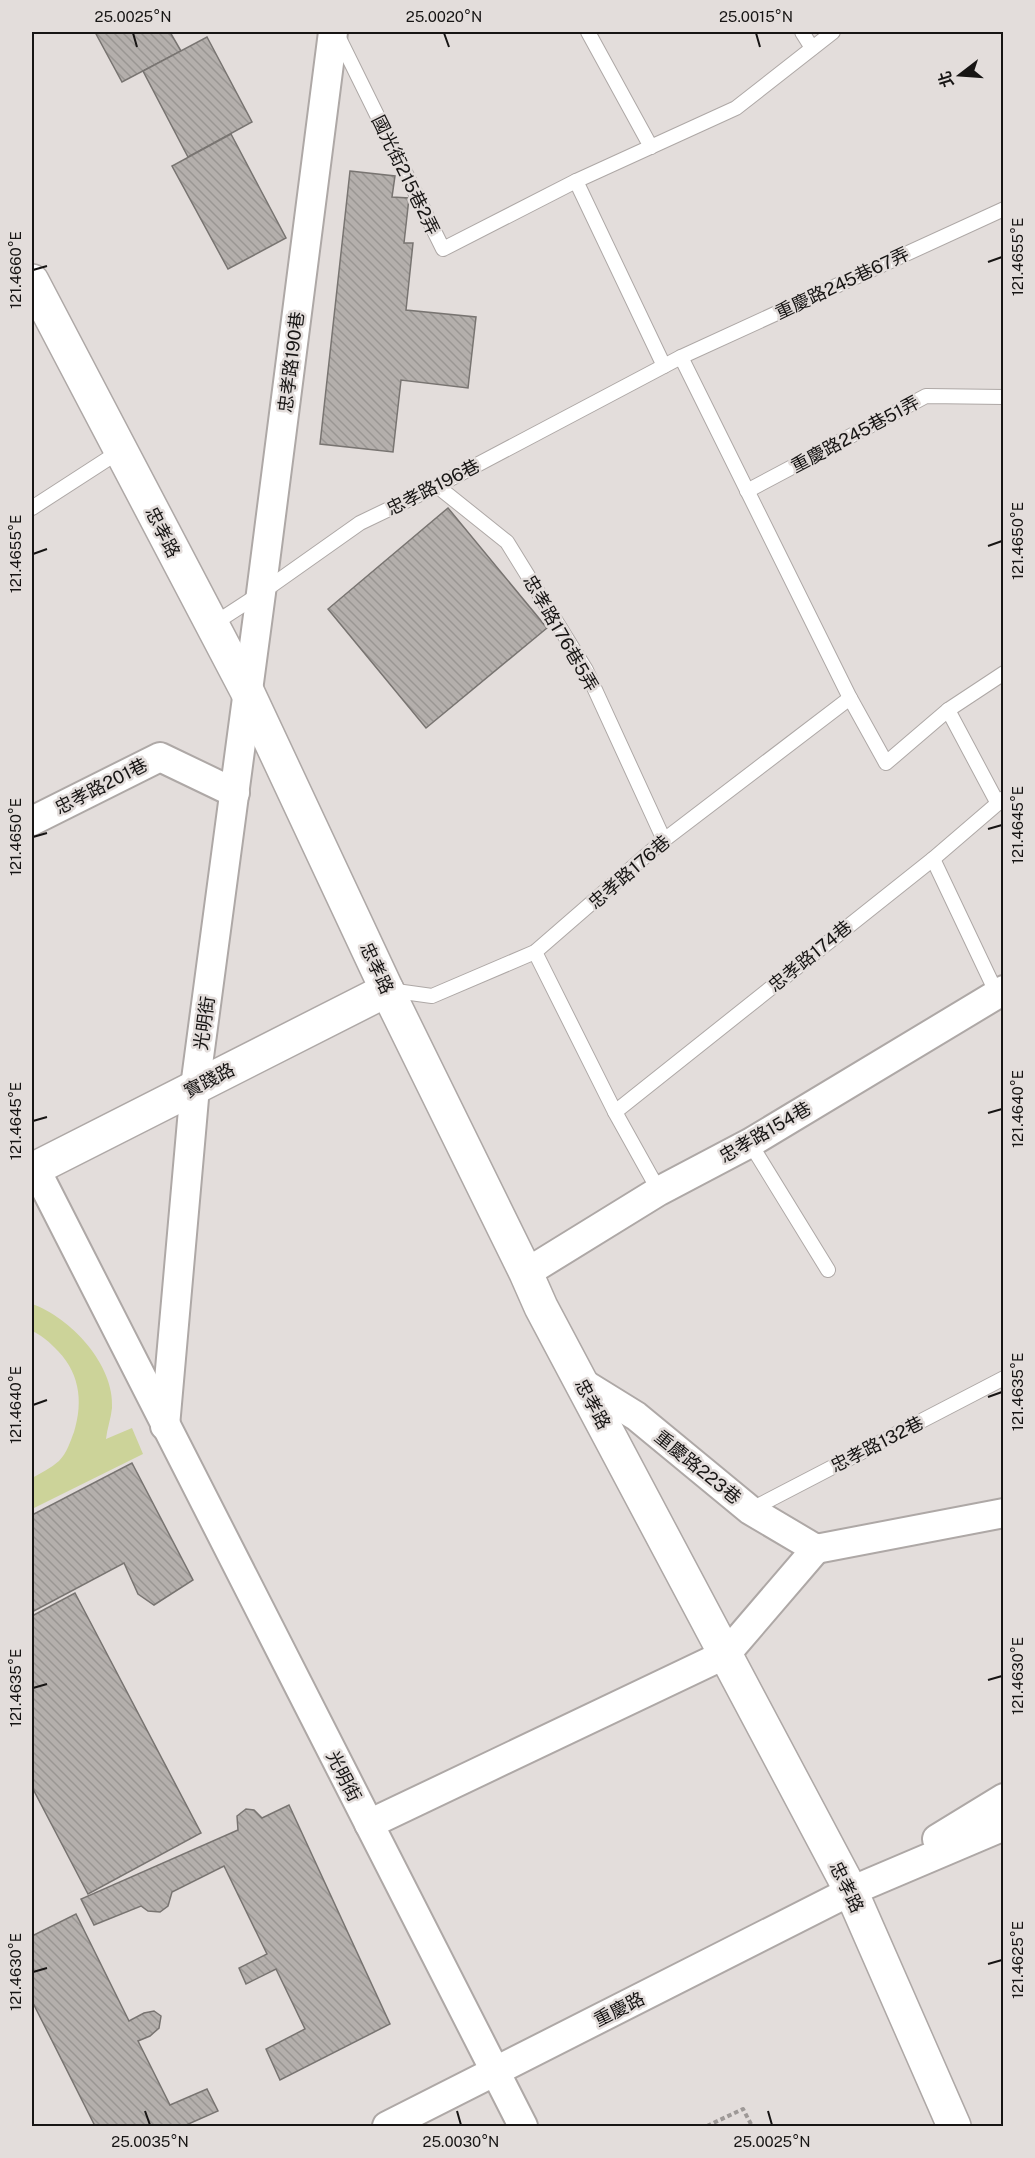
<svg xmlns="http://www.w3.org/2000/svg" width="1035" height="2158" font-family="'Public Sans','Noto Sans TC',sans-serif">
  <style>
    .grass { fill: #ccd399 }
    .building { fill: url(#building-back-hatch); stroke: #787471; stroke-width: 1.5 }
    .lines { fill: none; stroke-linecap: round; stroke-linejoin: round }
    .service-casing { stroke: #aea8a6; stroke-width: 16 }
    .minor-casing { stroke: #aea8a6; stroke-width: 32 }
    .tertiary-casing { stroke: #aea8a6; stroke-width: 36 }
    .path { stroke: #9e9997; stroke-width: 4; stroke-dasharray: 4.5 3; stroke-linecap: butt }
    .service { stroke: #fff; stroke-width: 14 }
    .minor { stroke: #fff; stroke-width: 28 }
    .tertiary { stroke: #fff; stroke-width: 33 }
    .ticks { fill: none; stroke: #171514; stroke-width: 2 }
    .labels { text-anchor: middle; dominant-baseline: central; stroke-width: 5; stroke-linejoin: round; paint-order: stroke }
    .street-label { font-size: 18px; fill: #171514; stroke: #e3dddb }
    .neatline { fill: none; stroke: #171514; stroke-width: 2 }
    .ticks-label { font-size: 15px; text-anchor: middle; fill: #171514 }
  </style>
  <defs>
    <pattern id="building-back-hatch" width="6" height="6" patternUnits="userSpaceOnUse" patternTransform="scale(1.5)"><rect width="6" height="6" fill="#b4afac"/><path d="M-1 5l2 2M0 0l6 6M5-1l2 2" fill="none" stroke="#9a9693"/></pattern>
  </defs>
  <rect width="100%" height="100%" fill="#e3dddb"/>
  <path class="grass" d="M32 1304C70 1317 115 1365 112 1408 111 1418 107 1429 106 1439L132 1428 143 1454 32 1509V1478C41 1473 51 1468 59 1461 67 1453 70 1442 74 1432 84 1400 79 1370 54 1347 47 1340 41 1335 32 1331Z"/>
  <g class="building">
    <polygon points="95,32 170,32 181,51 122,82"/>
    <polygon points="207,37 252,122 188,157 143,71"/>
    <polygon points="231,134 286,238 228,269 172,166"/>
    <polygon points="350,171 395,176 392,197 409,198 404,243 413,243 406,310 476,317 468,388 401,380 393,452 320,444"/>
    <polygon points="448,508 547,628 426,728 328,609"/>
    <polygon points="132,1463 193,1580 154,1605 138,1594 124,1563 32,1612 32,1515"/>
    <polygon points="75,1593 201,1833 88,1894 32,1787 32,1616"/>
    <polygon points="289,1805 390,2024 280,2080 266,2049 305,2029 276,1969 246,1984 239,1968 267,1954 224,1866 172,1892 168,1906 160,1912 148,1911 141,1906 94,1925 81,1899 238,1830 237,1816 246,1809 254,1810 262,1818"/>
    <polygon points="76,1914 129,2021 144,2013 154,2011 161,2016 159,2028 150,2036 138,2041 170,2105 207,2089 218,2111 184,2126 95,2126 32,2001 32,1936"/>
  </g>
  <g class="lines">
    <defs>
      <g id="service">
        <polyline points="588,32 651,147"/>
        <polyline points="802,32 812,48"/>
        <polyline points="338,36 443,249 576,181"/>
        <polyline points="681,357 850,698 886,763 948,710 1004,673"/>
        <polyline points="664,366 576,181 736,108 833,32"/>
        <polyline points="437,486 507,542 586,670 664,840"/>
        <polyline points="747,491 926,396 1004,397"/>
        <polyline points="32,508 120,451"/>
        <polyline points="212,625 261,593 360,523 437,486 681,357 1004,209"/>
        <polyline points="948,710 997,802"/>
        <polyline points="933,859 997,994"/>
        <polyline points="535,952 615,1112 659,1191"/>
        <polyline points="389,990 432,996 535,952 664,840 850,698"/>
        <polyline points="615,1112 933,859 1004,798"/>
        <polyline points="750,1143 828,1270"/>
        <polyline points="750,1510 1004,1378"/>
      </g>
      <g id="minor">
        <polyline points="32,821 160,757 235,793"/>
        <polyline points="35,1168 523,2126"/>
        <polyline points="526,1273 659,1191 750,1143 1004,990"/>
        <polyline points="581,1382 636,1416 750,1510 816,1549 1004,1513"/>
        <polyline points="165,1426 195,1087 261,593 333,32"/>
        <polyline points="369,1824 726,1654 816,1549"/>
        <polyline points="937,1839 1004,1798"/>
        <polyline points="387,2126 851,1891 1004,1826"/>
      </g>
      <g id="tertiary">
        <polyline points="32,281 248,693 387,990 526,1273 541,1307 851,1891 954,2126"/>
        <polyline points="32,1170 387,990"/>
      </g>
    </defs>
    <use href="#service" class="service-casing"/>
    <use href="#minor" class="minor-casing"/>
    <use href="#tertiary" class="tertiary-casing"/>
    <polyline class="path" points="707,2126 743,2109 752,2126"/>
    <use href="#service" class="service"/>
    <use href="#minor" class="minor"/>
    <use href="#tertiary" class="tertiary"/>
  </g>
  <path class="ticks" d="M133 33 137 47M444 33 449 47M756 33 760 47M988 262 1002 257M33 270 47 266M988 546 1002 541M33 554 47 549M988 829 1002 825M33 837 47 833M988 1113 1002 1109M33 1121 47 1117M988 1397 1002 1392M33 1405 47 1400M988 1680 1002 1676M33 1688 47 1684M988 1964 1002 1960M33 1972 47 1968M145 2111 150 2125M457 2111 461 2125M768 2111 772 2125"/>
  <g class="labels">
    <g class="street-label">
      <text transform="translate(406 175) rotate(64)">國光街215巷2弄</text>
      <text transform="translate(842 283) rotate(-25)">重慶路245巷67弄</text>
      <text transform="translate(291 362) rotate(-83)">忠孝路190巷</text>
      <text transform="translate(855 434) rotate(-28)">重慶路245巷51弄</text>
      <text transform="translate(433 487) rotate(-27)">忠孝路196巷</text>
      <text transform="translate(163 532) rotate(63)">忠孝路</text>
      <text transform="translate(561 633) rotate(60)">忠孝路176巷5弄</text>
      <text transform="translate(101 786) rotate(-27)">忠孝路201巷</text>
      <text transform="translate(629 872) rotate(-41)">忠孝路176巷</text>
      <text transform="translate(810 956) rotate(-39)">忠孝路174巷</text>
      <text transform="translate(377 968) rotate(65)">忠孝路</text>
      <text transform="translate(204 1023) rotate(-82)">光明街</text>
      <text transform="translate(209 1080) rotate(-27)">實踐路</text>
      <text transform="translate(765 1132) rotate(-30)">忠孝路154巷</text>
      <text transform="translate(593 1404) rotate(62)">忠孝路</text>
      <text transform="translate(877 1444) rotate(-27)">忠孝路132巷</text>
      <text transform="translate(698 1467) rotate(39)">重慶路223巷</text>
      <text transform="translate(344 1776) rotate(63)">光明街</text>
      <text transform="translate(847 1887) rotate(64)">忠孝路</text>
      <text transform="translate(619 2009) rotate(-27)">重慶路</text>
    </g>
  </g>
  <rect width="1035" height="2158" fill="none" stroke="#e3dddb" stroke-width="66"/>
  <g transform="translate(960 75) rotate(253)" stroke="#e3dddb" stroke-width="4.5" paint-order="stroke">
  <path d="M0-4.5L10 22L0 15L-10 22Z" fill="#171514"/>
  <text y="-9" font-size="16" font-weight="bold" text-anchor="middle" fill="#171514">北</text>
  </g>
  <rect x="33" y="33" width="969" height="2092" class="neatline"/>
  <g class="ticks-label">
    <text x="133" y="22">25.0025°N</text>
    <text x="444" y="22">25.0020°N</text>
    <text x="756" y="22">25.0015°N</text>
    <text transform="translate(1018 257) rotate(-90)" y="5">121.4655°E</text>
    <text transform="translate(16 270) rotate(-90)" y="5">121.4660°E</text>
    <text transform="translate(1018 541) rotate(-90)" y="5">121.4650°E</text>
    <text transform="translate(16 554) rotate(-90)" y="5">121.4655°E</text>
    <text transform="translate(1018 825) rotate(-90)" y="5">121.4645°E</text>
    <text transform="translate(16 837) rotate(-90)" y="5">121.4650°E</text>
    <text transform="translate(1018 1109) rotate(-90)" y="5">121.4640°E</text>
    <text transform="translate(16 1121) rotate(-90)" y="5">121.4645°E</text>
    <text transform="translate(1018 1392) rotate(-90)" y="5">121.4635°E</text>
    <text transform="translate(16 1405) rotate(-90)" y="5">121.4640°E</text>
    <text transform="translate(1018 1676) rotate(-90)" y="5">121.4630°E</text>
    <text transform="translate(16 1688) rotate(-90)" y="5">121.4635°E</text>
    <text transform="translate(1018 1960) rotate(-90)" y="5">121.4625°E</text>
    <text transform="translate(16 1972) rotate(-90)" y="5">121.4630°E</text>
    <text x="150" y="2147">25.0035°N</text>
    <text x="461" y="2147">25.0030°N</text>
    <text x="772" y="2147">25.0025°N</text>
  </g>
</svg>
